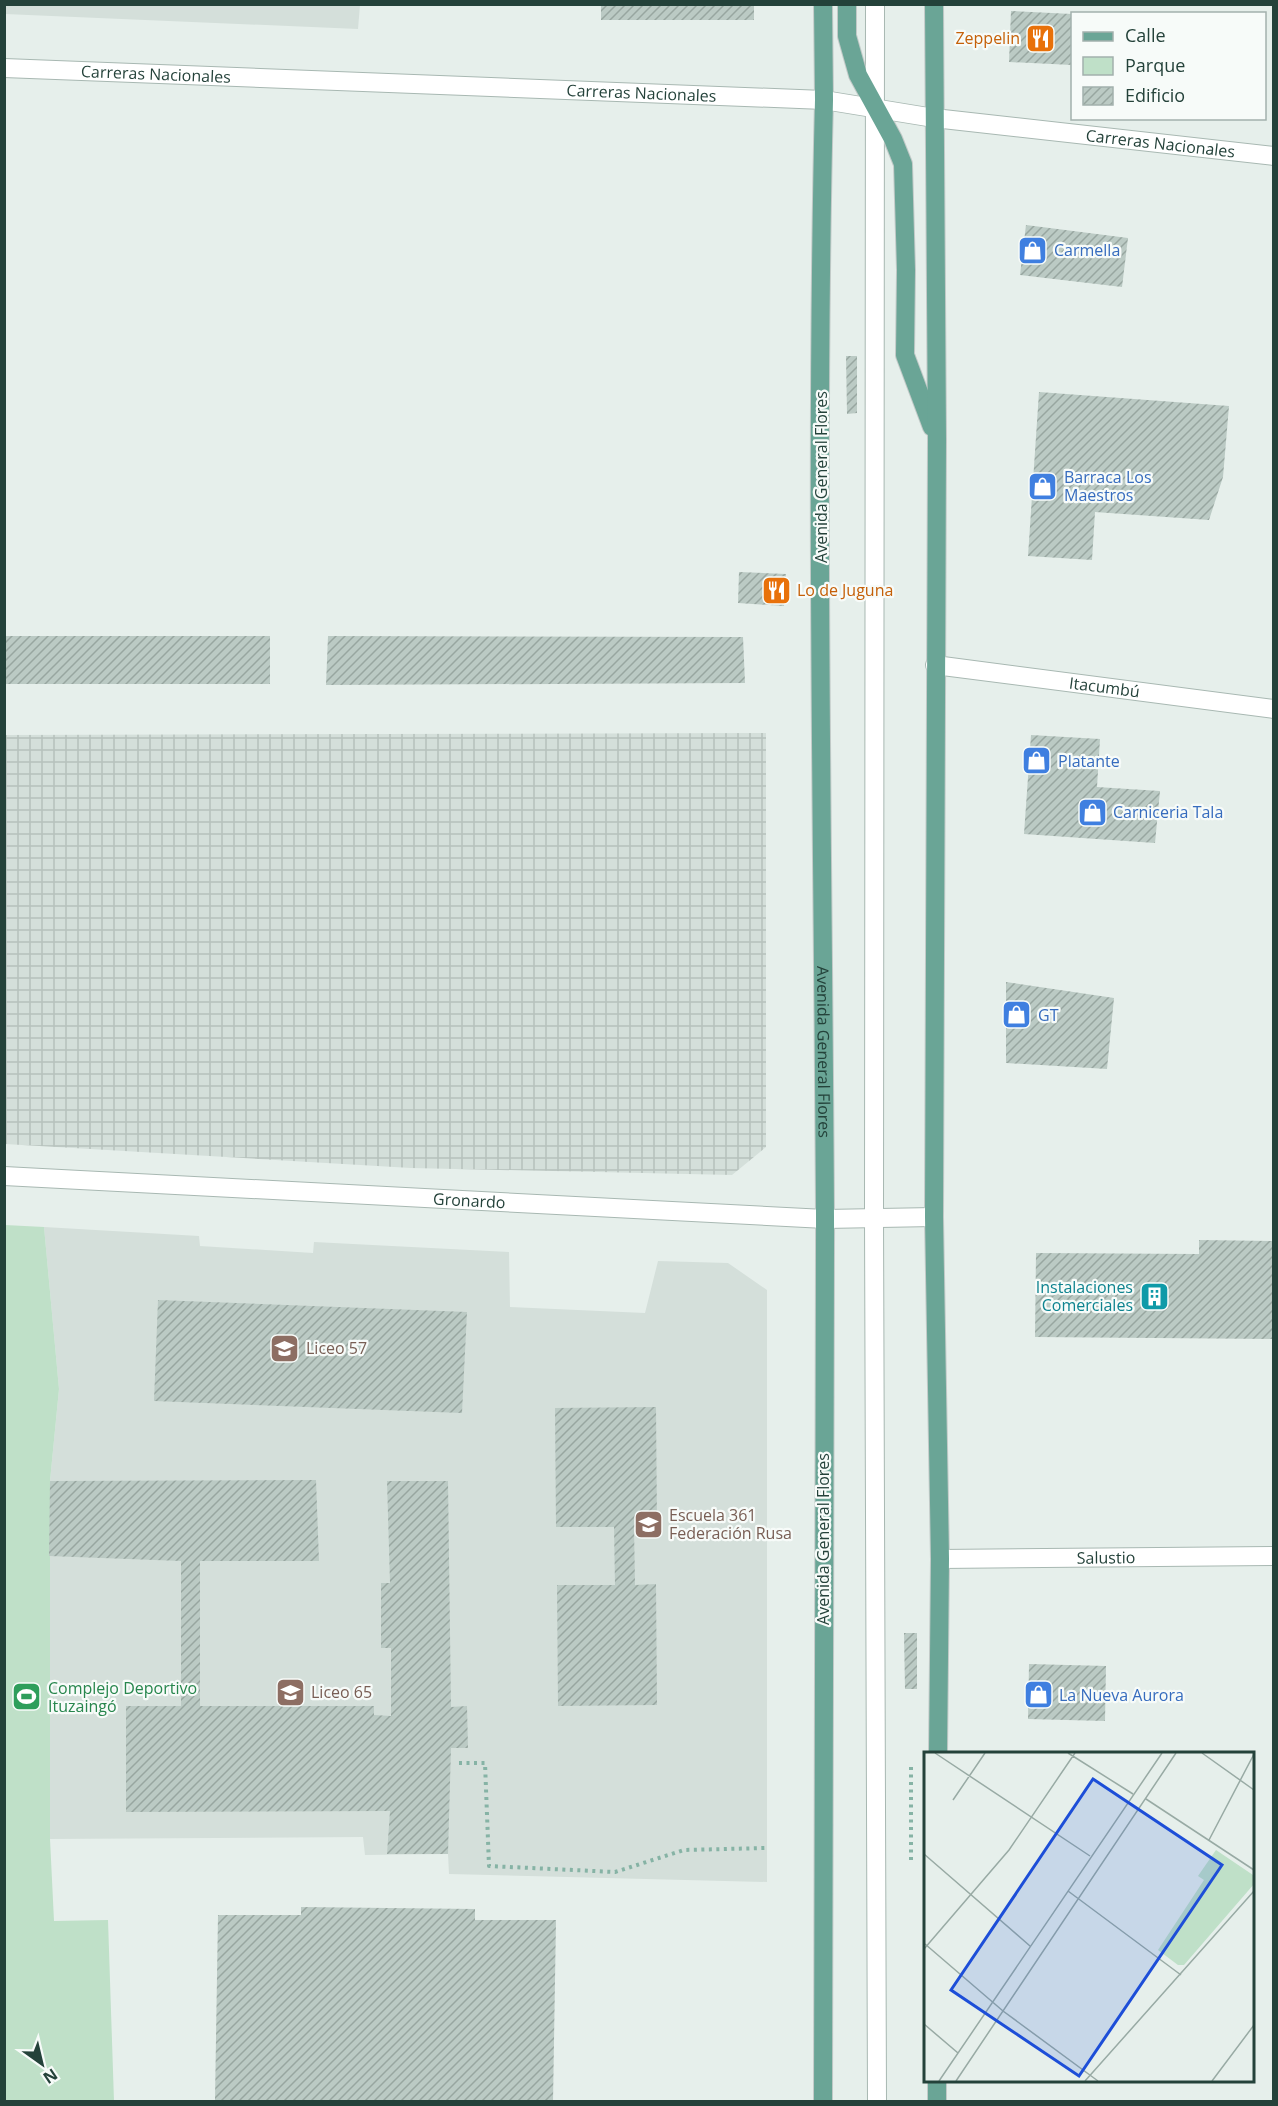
<svg xmlns="http://www.w3.org/2000/svg" width="1278" height="2106" font-family="'Open Sans',sans-serif">
  <style>
    .built { fill: #d4dfda }
    .industrial { fill: url(#industrial-grid) }
    .green { fill: #bfe0c8 }
    .building { fill: url(#building-hatch) }
    .lines { fill: none; stroke-linecap: round; stroke-linejoin: round }
    .minor-casing { stroke: #a8b8b2; stroke-width: 20 }
    .major-casing { stroke: #c2cac8; stroke-width: 20 }
    .path { stroke: #86b3a5; stroke-width: 4; stroke-dasharray: 3 4.5; stroke-linecap: butt }
    .minor { stroke: #fff; stroke-width: 18 }
    .major { stroke: #6aa596; stroke-width: 18 }
    .labels { text-anchor: middle; dominant-baseline: central; stroke-width: 4.5; stroke-linejoin: round; paint-order: stroke }
    .food-label { font-size: 16px; fill: #c56008; stroke: #f7fbf9; text-anchor: end }
    .street-label { font-size: 16px; fill: #24423a; stroke: #f7fbf9 }
    .shop-label { font-size: 16px; fill: #366cbe; stroke: #f7fbf9; text-anchor: start }
    .culture-label { font-size: 16px; fill: #0d838f; stroke: #f7fbf9; text-anchor: end }
    .education-label { font-size: 16px; fill: #785e54; stroke: #f7fbf9; text-anchor: start }
    .leisure-label { font-size: 16px; fill: #27864d; stroke: #f7fbf9; text-anchor: start }
    .inset-road { fill: none; stroke: #98aaa4; stroke-width: 1.5 }
    .view { fill: #1d4ed8; fill-opacity: 0.15; stroke: #1d4ed8; stroke-width: 3 }
    .inset-edge { fill: none; stroke: #24423a; stroke-width: 3 }
  </style>
  <defs>
    <pattern id="industrial-grid" width="8" height="8" patternUnits="userSpaceOnUse" patternTransform="scale(1.5)"><rect width="8" height="8" fill="#d4dfda"/><path d="M0 4h8M4 0v8" fill="none" stroke="#b6c1bc"/></pattern>
    <pattern id="building-hatch" width="6" height="6" patternUnits="userSpaceOnUse" patternTransform="scale(1.5)"><rect width="6" height="6" fill="#bbcac4"/><path d="M-1 1l2-2M0 6l6-6M5 7l2-2" fill="none" stroke="#98a6a0"/></pattern>
  </defs>
  <rect width="100%" height="100%" fill="#e6efeb"/>
  <g class="built">
    <polygon points="5,4 360,4 360,5 358,29 5,14"/>
    <polygon points="44,1227 199,1236 200,1246 313,1253 314,1242 509,1252 510,1307 645,1313 658,1261 728,1263 767,1290 767,1882 449,1874 448,1854 365,1855 363,1837 50,1839 50,1481 59,1389"/>
  </g>
  <polygon class="industrial" points="766,733 766,1147 732,1175 411,1168 5,1144 5,735"/>
  <polygon class="green" points="5,1225 44,1227 59,1389 50,1481 50,1839 54,1921 108,1920 114,2101 5,2101"/>
  <g class="building">
    <rect x="601" y="4" width="153" height="16"/>
    <polygon points="1011,11 1072,14 1072,65 1009,62"/>
    <polygon points="1026,225 1128,238 1122,287 1020,275"/>
    <polygon points="846,356 857,356 857,413 847,414"/>
    <polygon points="1039,392 1229,406 1223,477 1209,520 1095,512 1092,560 1028,556"/>
    <polygon points="739,572 786,574 784,606 738,603"/>
    <rect x="4" y="636" width="266" height="48"/>
    <polygon points="328,636 743,637 745,683 326,685"/>
    <polygon points="1031,735 1100,739 1097,787 1160,791 1155,843 1024,834"/>
    <polygon points="1006,982 1114,998 1107,1069 1006,1063"/>
    <polygon points="1199,1240 1274,1241 1274,1339 1035,1337 1036,1253 1199,1254"/>
    <polygon points="158,1300 467,1312 462,1413 154,1401"/>
    <polygon points="656,1407 657,1526 634,1527 635,1585 656,1584 657,1705 558,1706 557,1585 615,1585 614,1527 556,1527 555,1408"/>
    <polygon points="316,1480 319,1561 200,1561 200,1706 374,1706 374,1715 391,1716 391,1648 381,1648 381,1583 390,1583 387,1481 448,1481 451,1707 467,1706 468,1748 451,1748 448,1854 387,1854 390,1811 126,1812 126,1706 181,1706 181,1561 49,1556 50,1481"/>
    <polygon points="904,1633 917,1633 917,1689 905,1689"/>
    <polygon points="1029,1664 1106,1666 1105,1721 1028,1719"/>
    <polygon points="301,1907 475,1909 475,1920 556,1920 553,2102 215,2100 218,1915 301,1915"/>
  </g>
  <g class="lines">
    <defs>
      <g id="minor">
        <polyline points="875,4 874,1218 877,2102"/>
        <path id="s1" d="M4 68 824 100 934 118 1274 156"/>
        <path id="s2" d="M935 665 1274 709"/>
        <path id="s3" d="M4 1176 825 1219 934 1217"/>
        <path id="s4" d="M940 1559 1274 1556"/>
      </g>
      <g id="major">
        <path id="s5" d="M823 4 824 100C815 472 823 844 825 1216 826 1511 821 1806 823 2102"/>
        <polyline points="847,4 847,36 858,75 893,139 903,164 906,270 905,355 932,427"/>
        <polyline points="934,4 937,439 934,1217 940,1559 938,1754"/>
        <polyline points="937,2102 937,2080"/>
      </g>
    </defs>
    <use href="#minor" class="minor-casing"/>
    <use href="#major" class="major-casing"/>
    <g class="path">
      <polyline points="459,1763 485,1763 489,1866 615,1872 684,1850 766,1848"/>
      <polyline points="911,1860 911,1764"/>
    </g>
    <use href="#minor" class="minor"/>
    <use href="#major" class="major"/>
  </g>
  <defs>
    <symbol id="restaurant-square" viewBox="-11 -11 22 22"><rect x="-9" y="-9" width="18" height="18" rx="4" fill="#e8710a" stroke="#f7fbf9"/><path d="M-5-6h1v4h1v-4h1v4h1v-4h1v5L-1.5 .5V6h-2V.5L-5-1ZM5-6V6H3V1.5H1.5Q1.5-4 5-6Z" fill="#fff"/></symbol>
    <symbol id="shop-square" viewBox="-11 -11 22 22"><rect x="-9" y="-9" width="18" height="18" rx="4" fill="#3f7fe0" stroke="#f7fbf9"/><path d="M-5-2.5h2.3a2.7 3.5 0 0 1 5.4 0H5L5.5 6h-11ZM-1.5-2.5h3a1.5 2.3 0 0 0-3 0Z" fill="#fff"/></symbol>
    <symbol id="building-square" viewBox="-11 -11 22 22"><rect x="-9" y="-9" width="18" height="18" rx="4" fill="#0f9aa8" stroke="#f7fbf9"/><path d="M-4-6H4V6H1V3H-1V6H-4ZM-2.5-4.3h1.7v1.8h-1.7ZM.8-4.3h1.7v1.8H.8ZM-2.5-1h1.7V.8h-1.7ZM.8-1h1.7V.8H.8Z" fill="#fff"/></symbol>
    <symbol id="school-square" viewBox="-11 -11 22 22"><rect x="-9" y="-9" width="18" height="18" rx="4" fill="#8d6e63" stroke="#f7fbf9"/><path d="M0-5L7-2L0 1L-7-2ZM-4 1L0 2.5L4 1V4Q0 6-4 4Z" fill="#fff"/></symbol>
    <symbol id="stadium-square" viewBox="-11 -11 22 22"><rect x="-9" y="-9" width="18" height="18" rx="4" fill="#2e9e5b" stroke="#f7fbf9"/><path d="M0-5a6.5 5 0 1 0 0 10a6.5 5 0 1 0 0-10ZM-3.5-1.8h7v3.6h-7Z" fill="#fff"/></symbol>
  </defs>
  <g fill-rule="evenodd">
    <use href="#restaurant-square" x="1024" y="22" width="33" height="33"/>
    <use href="#shop-square" x="1016" y="234" width="33" height="33"/>
    <use href="#shop-square" x="1026" y="470" width="33" height="33"/>
    <use href="#restaurant-square" x="760" y="574" width="33" height="33"/>
    <use href="#shop-square" x="1020" y="744" width="33" height="33"/>
    <use href="#shop-square" x="1076" y="796" width="33" height="33"/>
    <use href="#shop-square" x="1000" y="998" width="33" height="33"/>
    <use href="#building-square" x="1138" y="1280" width="33" height="33"/>
    <use href="#school-square" x="268" y="1332" width="33" height="33"/>
    <use href="#school-square" x="632" y="1508" width="33" height="33"/>
    <use href="#school-square" x="274" y="1676" width="33" height="33"/>
    <use href="#shop-square" x="1022" y="1678" width="33" height="33"/>
    <use href="#stadium-square" x="10" y="1680" width="33" height="33"/>
  </g>
  <g class="labels">
    <g class="food-label">
      <text x="1020" y="38">Zeppelin</text>
      <text x="797" y="590" text-anchor="start">Lo de Juguna</text>
    </g>
    <g class="street-label">
      <text stroke="none"><textPath href="#s1" startOffset="152">Carreras Nacionales</textPath></text>
      <text stroke="none"><textPath href="#s1" startOffset="638">Carreras Nacionales</textPath></text>
      <text stroke="none"><textPath href="#s1" startOffset="1160">Carreras Nacionales</textPath></text>
      <text transform="translate(821 477) rotate(-90)">Avenida General Flores</text>
      <text stroke="none"><textPath href="#s2" startOffset="171">Itacumbú</textPath></text>
      <text stroke="none"><textPath href="#s5" startOffset="1048">Avenida General Flores</textPath></text>
      <text stroke="none"><textPath href="#s3" startOffset="466">Gronardo</textPath></text>
      <text transform="translate(823 1539) rotate(-90)">Avenida General Flores</text>
      <text stroke="none"><textPath href="#s4" startOffset="166">Salustio</textPath></text>
    </g>
    <g class="shop-label">
      <text x="1054" y="250">Carmella</text>
      <text x="1064" y="477">Barraca Los<tspan x="1064" dy="18">Maestros</tspan></text>
      <text x="1058" y="761">Platante</text>
      <text x="1113" y="812">Carniceria Tala</text>
      <text x="1038" y="1015">GT</text>
      <text x="1059" y="1695">La Nueva Aurora</text>
    </g>
    <g class="culture-label">
      <text x="1133" y="1287">Instalaciones<tspan x="1133" dy="18">Comerciales</tspan></text>
    </g>
    <g class="education-label">
      <text x="306" y="1348">Liceo 57</text>
      <text x="669" y="1515">Escuela 361<tspan x="669" dy="18">Federación Rusa</tspan></text>
      <text x="311" y="1692">Liceo 65</text>
    </g>
    <g class="leisure-label">
      <text x="48" y="1688">Complejo Deportivo<tspan x="48" dy="18">Ituzaingó</tspan></text>
    </g>
  </g>
  <g transform="translate(924 1752)">
    <rect width="330" height="330" fill="#e6efeb"/>
    <path d="M292 98 329 123 330 132 260 213H254L234 198 280 128 274 124Z" fill="#bfe0c8"/>
    <path class="inset-road" d="M11 1 166 104M144 1 209 42M278 1 330 38M222 47 330 118M29 48 61 1M285 88 330 2M0 102 106 194M144 139 257 223M1 192 79 259 174 329M0 197 85 98 151 1M0 272 34 301M15 329 238 1M32 329 252 1M161 329 330 139M288 329 330 273"/>
    <path class="view" d="M169 27 298 113 155 324 27 238Z"/>
    <rect width="330" height="330" class="inset-edge"/>
  </g>
  <rect width="1278" height="2106" fill="none" stroke="#24423a" stroke-width="12"/>
  <rect x="1071" y="12" width="195" height="108" fill="#f7fbf9" stroke="#a3b1ad" stroke-width="1.5"/>
  <rect x="1083" y="32" width="30" height="9" fill="#6aa596" stroke="#a3b1ad" stroke-width="1.5"/>
  <text x="1125" y="42" font-size="18" fill="#24423a">Calle</text>
  <rect x="1083" y="57" width="30" height="18" fill="#bfe0c8" stroke="#a3b1ad" stroke-width="1.5"/>
  <text x="1125" y="72" font-size="18" fill="#24423a">Parque</text>
  <rect x="1083" y="87" width="30" height="18" fill="url(#building-hatch)" stroke="#a3b1ad" stroke-width="1.5"/>
  <text x="1125" y="102" font-size="18" fill="#24423a">Edificio</text>
  <g transform="translate(42 2064) rotate(146)" stroke="#f7fbf9" stroke-width="4.5" paint-order="stroke">
  <path d="M0-4.5L10 22L0 15L-10 22Z" fill="#24423a"/>
  <text y="-9" font-size="16" font-weight="bold" text-anchor="middle" fill="#24423a">N</text>
  </g>
</svg>
